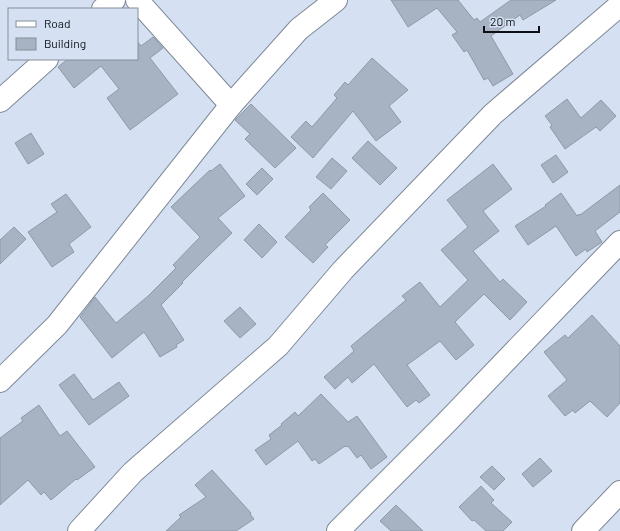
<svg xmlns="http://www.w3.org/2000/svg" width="620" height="531" font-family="Barlow,sans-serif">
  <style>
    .building { fill: #a7b3c3; stroke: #8e99a8 }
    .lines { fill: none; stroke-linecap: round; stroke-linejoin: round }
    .minor-casing { stroke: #7e8998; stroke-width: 24 }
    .minor { stroke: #fff; stroke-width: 22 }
  </style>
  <rect width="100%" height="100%" fill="#d5e1f2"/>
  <g class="building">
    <polygon points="391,0 458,0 474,20 477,18 480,22 511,0 556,0 523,20 520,15 491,36 513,74 493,86 488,78 484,80 467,50 464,52 452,35 457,32 437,8 408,27"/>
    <polygon points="153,37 163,48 150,58 178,94 130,130 107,98 119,89 101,66 74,88 58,67 68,59 137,59 137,41 141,46"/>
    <polygon points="372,58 408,90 389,106 401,122 376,141 353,111 313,158 291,137 306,121 312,127 337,98 334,95 345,82 348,85"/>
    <polygon points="567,99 581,118 601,100 616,116 600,131 596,127 565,149 550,127 552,125 545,116"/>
    <polygon points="251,104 296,148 275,168 245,139 250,134 235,120"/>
    <polygon points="31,133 44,154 28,164 15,143"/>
    <polygon points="368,141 397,168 380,185 352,158"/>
    <polygon points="556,155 568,172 553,183 541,165"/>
    <polygon points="332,158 347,171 331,189 316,177"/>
    <polygon points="220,164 245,196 218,218 232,233 208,256 182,282 183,283 161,305 184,340 176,345 177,347 160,357 144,332 112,358 80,317 95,297 116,323 147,297 176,268 173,265 200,237 171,207 210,170 211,171"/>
    <polygon points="493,164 512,189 483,211 499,231 473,251 500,282 503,279 527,302 510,320 484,294 455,322 474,345 456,360 440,341 407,365 430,395 419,403 416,400 407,407 374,364 352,383 348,377 335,389 324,377 354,351 351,346 406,300 402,296 420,282 440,307 468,280 441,250 468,227 447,200"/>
    <polygon points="262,168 273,179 257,195 246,184"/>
    <polygon points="620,185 620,212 595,231 602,242 587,252 586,249 576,256 556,226 528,245 515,226 546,206 545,205 561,193 577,216 579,214 580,215"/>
    <polygon points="323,193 350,220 325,245 328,247 313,263 285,237 311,210 309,207"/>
    <polygon points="66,194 91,227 69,244 74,252 52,267 28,232 57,212 51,204"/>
    <polygon points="259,224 277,242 262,258 244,240"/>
    <polygon points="14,227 26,239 0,264 0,240"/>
    <polygon points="240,307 256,324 240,338 224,321"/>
    <polygon points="592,315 620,346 620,403 607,417 590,401 575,413 573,410 565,416 548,396 567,380 544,352 565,335 568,338"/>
    <polygon points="74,374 93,400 119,382 129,396 89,425 59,385"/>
    <polygon points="321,394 348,422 357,416 387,457 371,469 361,455 357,458 348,446 346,447 345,446 319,464 315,459 312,461 298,441 266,465 255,450 271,439 269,435 282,425 281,424 295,412 298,416"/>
    <polygon points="39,405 60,436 67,431 95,467 77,480 76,479 51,500 44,492 41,495 28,480 0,505 0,438 23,421 21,418"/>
    <polygon points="540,458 552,471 533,487 522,474"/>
    <polygon points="492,466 505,479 494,490 480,477"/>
    <polygon points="212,470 251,513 250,514 254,519 236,531 166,531 181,517 179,515 206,497 195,485"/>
    <polygon points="481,486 494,500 491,503 512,522 503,531 486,531 474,520 472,521 459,507"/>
    <polygon points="396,505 423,531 391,531 380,521"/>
  </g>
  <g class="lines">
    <defs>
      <g id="minor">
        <polyline points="137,0 231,105"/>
        <polyline points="103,9 114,0"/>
        <polyline points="0,101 47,59"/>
        <polyline points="0,381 57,325 231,105 299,29 336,0"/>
        <polyline points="79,531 133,472 278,346 343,270 493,114 620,5"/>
        <polyline points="338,531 445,424 620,242"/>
        <polyline points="583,531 620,492"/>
      </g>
    </defs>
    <use href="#minor" class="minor-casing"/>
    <use href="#minor" class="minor"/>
  </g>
  <rect x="8" y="8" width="130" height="52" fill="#d5e1f2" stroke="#858d9a"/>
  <rect x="16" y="21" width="20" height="6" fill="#ffffff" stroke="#858d9a"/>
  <text x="44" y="28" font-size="12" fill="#0c1015">Road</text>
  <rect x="16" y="38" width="20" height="12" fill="#a7b3c3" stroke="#858d9a"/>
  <text x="44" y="48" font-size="12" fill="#0c1015">Building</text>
  <path d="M484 26v6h55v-6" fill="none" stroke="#0c1015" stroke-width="2"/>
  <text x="490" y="26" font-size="12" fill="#0c1015" stroke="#d5e1f2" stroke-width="3" paint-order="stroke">20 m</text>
</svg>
